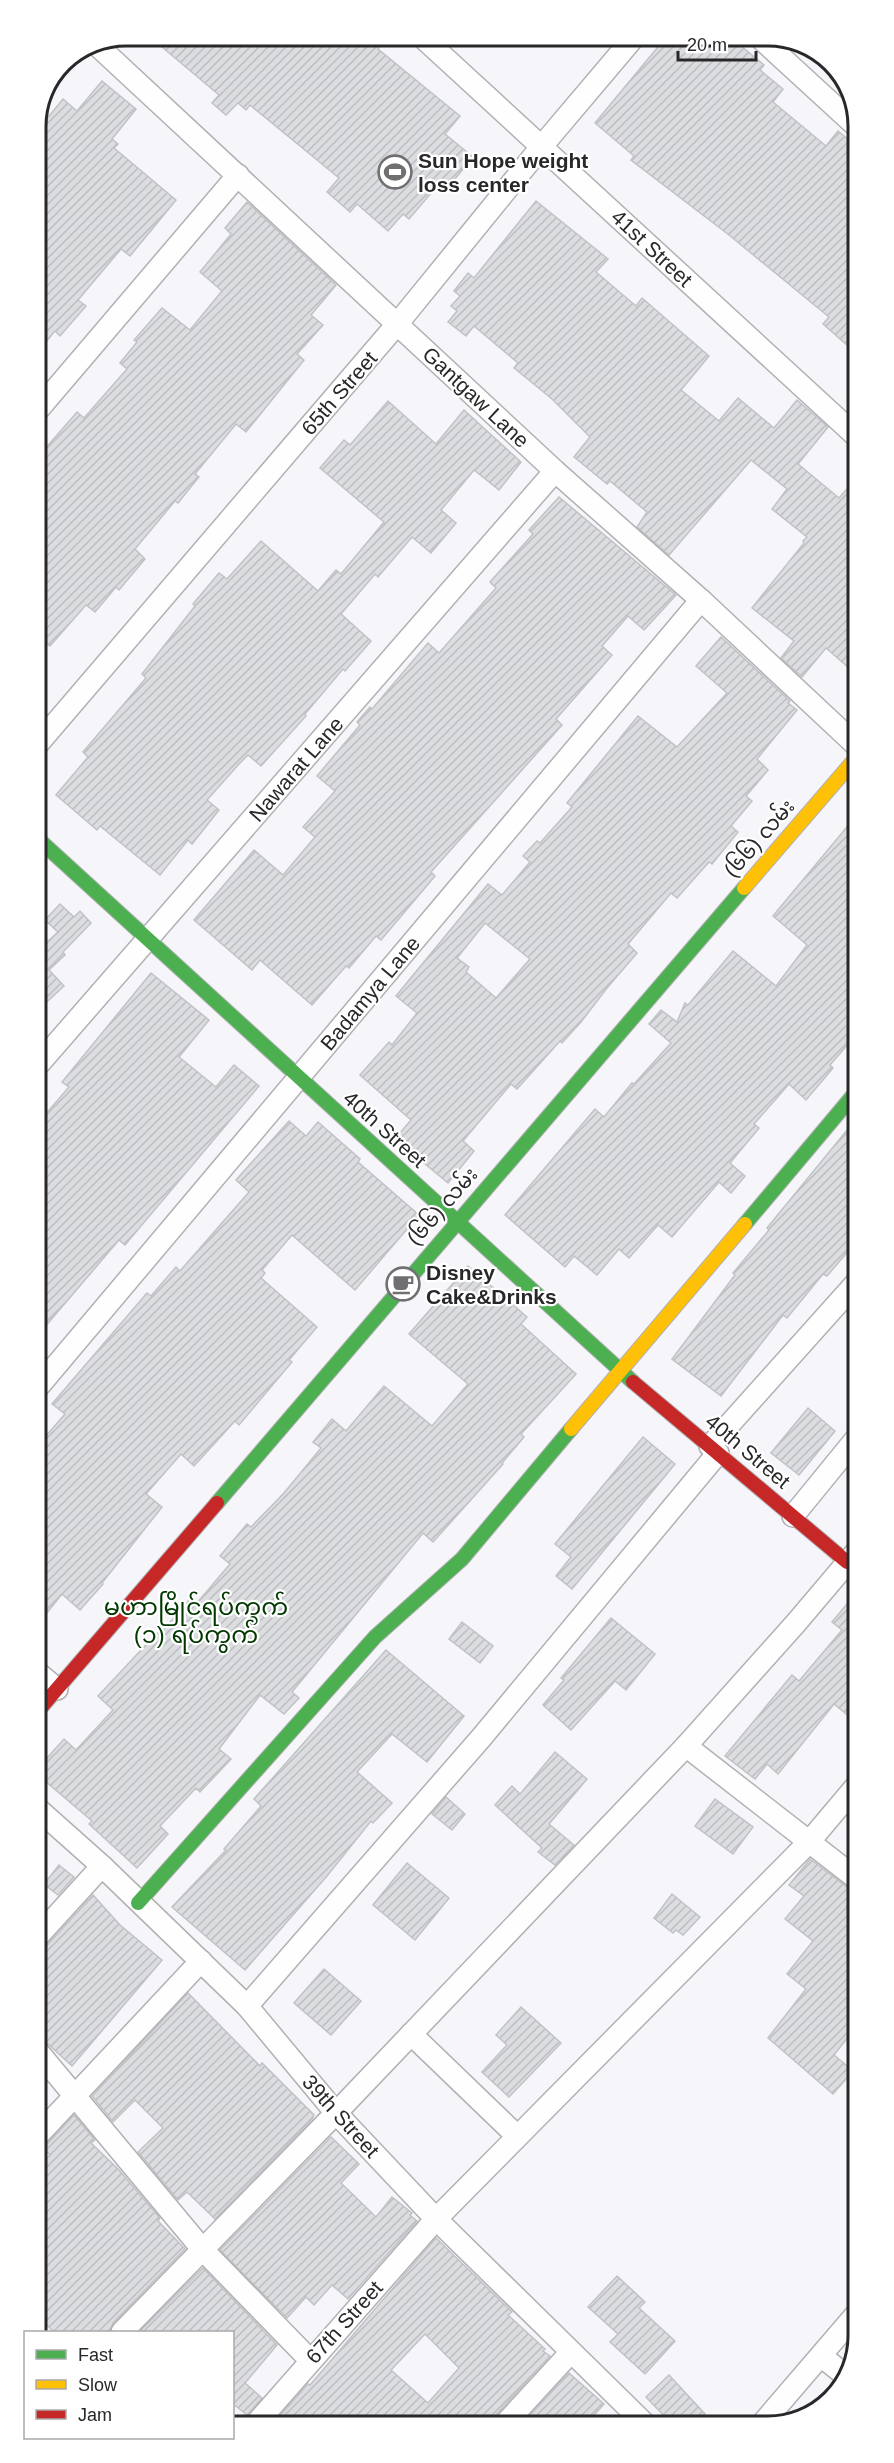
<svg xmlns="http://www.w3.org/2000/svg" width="894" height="2463" font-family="Arial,'Noto Sans Myanmar',sans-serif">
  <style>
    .building { fill: url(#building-hatch); stroke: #c1c2c5; stroke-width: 1.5; fill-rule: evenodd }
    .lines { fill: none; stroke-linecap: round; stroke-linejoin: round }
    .street-casing { stroke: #b1b1b4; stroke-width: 24 }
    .fast-casing { stroke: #b1b1b4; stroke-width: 16 }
    .slow-casing { stroke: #b1b1b4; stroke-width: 16 }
    .jam-casing { stroke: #b1b1b4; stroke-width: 16 }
    .street { stroke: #fefefe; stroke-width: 21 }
    .fast { stroke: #4caf50; stroke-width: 14 }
    .slow { stroke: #ffc107; stroke-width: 14 }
    .jam { stroke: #c62828; stroke-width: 14 }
    .labels { text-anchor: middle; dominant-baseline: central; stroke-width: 4.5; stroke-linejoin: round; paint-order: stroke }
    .poi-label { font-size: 21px; font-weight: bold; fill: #28282b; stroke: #fff; text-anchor: start }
    .street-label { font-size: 21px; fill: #28282b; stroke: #fff }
    .quarter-label { font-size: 24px; fill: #023800; stroke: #fff }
    .rim { fill: none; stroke: #28282b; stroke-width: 3 }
  </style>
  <defs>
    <pattern id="building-hatch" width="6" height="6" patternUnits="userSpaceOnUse" patternTransform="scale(1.5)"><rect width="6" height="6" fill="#dcdde0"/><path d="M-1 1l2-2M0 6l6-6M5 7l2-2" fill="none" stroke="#bdbec0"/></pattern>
  </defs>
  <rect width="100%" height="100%" fill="#f6f6fa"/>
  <g class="building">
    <polygon points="149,36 370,36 381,45 378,49 460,116 445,134 473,157 445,191 438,185 409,219 403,214 388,231 357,204 350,212 327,192 339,178 250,105 246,110 238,103 226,115 212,103 219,95"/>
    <polygon points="667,36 729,36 764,65 760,70 783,89 773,102 826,146 838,131 855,145 855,352 823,324 829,317 729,235 631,160 634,156 595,123"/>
    <polygon points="102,81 136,109 112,139 118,144 114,148 176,200 130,256 121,249 78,300 86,306 60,336 55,331 36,354 36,132 63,99 77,111"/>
    <polygon points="536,201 608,259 596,272 636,306 642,298 709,356 681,390 719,421 738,398 774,428 797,400 828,427 798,464 839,498 855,480 856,674 826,648 802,677 781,658 794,641 752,608 804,543 803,541 807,537 772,509 787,489 751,460 669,555 637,527 647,512 610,481 607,484 574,457 590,437 552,399 514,368 518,363 474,326 466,336 448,322 457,311 451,306 460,296 454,291 468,273 474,278"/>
    <polygon points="247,202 336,285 311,315 323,325 297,354 304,360 246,432 236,424 195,474 199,477 178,503 175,501 135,549 145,559 119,590 116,587 95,612 86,605 50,646 37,635 37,458 77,412 84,418 127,369 120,363 137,342 134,340 162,308 190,330 222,291 200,272 231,234 225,228"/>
    <polygon points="388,401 436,444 464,410 521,462 499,490 474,470 441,510 456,523 431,553 412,537 378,577 375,574 341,614 371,641 345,671 343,669 305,714 306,716 261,766 248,755 239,764 207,800 219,810 192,844 188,840 160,875 100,826 97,830 56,795 88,757 83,752 146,678 142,674 195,606 193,604 219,573 227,579 261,541 318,591 336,570 341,574 384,522 320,468 344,440 350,445"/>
    <polygon points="559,497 676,595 644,630 628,616 602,646 612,655 556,719 562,725 431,872 435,876 381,940 376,936 349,968 346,966 312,1005 260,960 252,970 194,920 254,850 283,875 315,837 303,827 335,791 317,776 360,725 357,722 370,707 372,709 428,643 439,653 496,588 490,582 533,534 529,530"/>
    <path d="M721 637 790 701 788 703 797 710 757 759 768 770 746 796 752 801 731 826 738 832 712 864 709 862 677 898 671 893 628 944 637 953 607 988 581 1022 562 1043 560 1041 517 1089 511 1084 463 1141 474 1151 448 1183 395 1139 411 1120 360 1075 389 1042 392 1045 417 1013 396 996 488 884 502 895 530 862 523 856 537 841 540 843 572 807 567 803 638 716 677 747 727 693 696 666ZM485 923 530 959 496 998 466 972 469 967 457 958Z"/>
    <polygon points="856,816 856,1035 830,1065 833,1068 806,1100 789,1084 754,1124 759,1128 730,1163 745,1176 731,1193 719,1182 672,1237 658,1225 629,1258 619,1249 597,1275 574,1256 565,1267 505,1215 595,1109 604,1117 632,1083 634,1084 671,1043 649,1024 661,1010 677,1022 685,1003 688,1005 733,951 776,986 807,945 773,916"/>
    <polygon points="60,904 74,917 80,911 91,923 63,952 65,955 49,970 64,986 37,1011 37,951 58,932 45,920"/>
    <polygon points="151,973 209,1020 179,1057 216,1087 234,1065 259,1086 125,1245 119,1240 38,1335 38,1123 69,1087 62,1082"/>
    <polygon points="856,1119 856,1242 827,1276 823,1274 787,1318 783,1315 721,1396 672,1359 735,1275 733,1273 769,1230 767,1228"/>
    <polygon points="289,1121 306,1136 318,1122 360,1159 358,1162 419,1215 355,1290 292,1235 262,1270 265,1273 261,1278 317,1327 289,1360 292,1362 239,1425 235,1421 194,1466 181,1454 146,1494 162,1507 102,1583 103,1584 80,1610 62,1594 38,1624 38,1445 65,1414 52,1404 147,1293 151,1296 176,1267 180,1271 249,1192 236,1180"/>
    <polygon points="468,1266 527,1317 521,1324 576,1374 521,1434 524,1437 502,1463 503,1464 433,1542 423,1533 292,1692 299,1698 284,1714 260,1695 219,1749 231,1759 200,1792 196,1788 160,1826 168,1834 137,1868 89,1824 92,1821 38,1775 38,1768 64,1739 76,1750 113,1710 98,1696 157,1633 159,1635 190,1599 196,1604 230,1564 220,1556 247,1524 251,1527 284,1493 321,1448 313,1442 332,1419 346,1431 384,1386 432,1426 468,1384 409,1334"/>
    <polygon points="808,1408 835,1431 799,1475 771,1453"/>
    <polygon points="643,1437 675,1464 572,1589 556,1576 571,1557 555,1544"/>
    <polygon points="857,1592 857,1723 834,1704 778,1774 767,1764 755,1779 725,1756 792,1675 799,1681 842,1630 832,1622"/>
    <polygon points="611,1618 655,1654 626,1690 615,1681 571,1730 543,1705 564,1680 561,1678"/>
    <polygon points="462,1622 493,1646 480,1663 449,1639"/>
    <polygon points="386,1650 464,1716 427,1762 392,1734 357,1772 392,1803 373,1823 371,1821 327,1876 245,1970 172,1907 226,1850 224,1849 261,1806 254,1799"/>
    <polygon points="555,1752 587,1779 549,1824 574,1845 555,1865 538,1852 542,1848 495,1805 512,1786 520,1794"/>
    <polygon points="446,1797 465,1814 452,1830 432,1814"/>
    <polygon points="715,1799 753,1827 733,1854 695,1826"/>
    <polygon points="810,1859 856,1894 846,1907 857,1917 858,2024 834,2055 853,2071 833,2094 768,2038 806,1989 787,1974 813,1941 785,1919 804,1896 789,1885"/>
    <polygon points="407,1863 449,1898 415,1940 373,1905"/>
    <polygon points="59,1865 74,1877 58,1895 44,1884"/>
    <polygon points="672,1894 700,1917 683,1935 676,1930 673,1933 654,1918"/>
    <polygon points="93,1895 120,1925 162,1960 72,2066 48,2044 39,2040 39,1947 48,1944"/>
    <polygon points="324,1969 361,2001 331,2035 294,2003"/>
    <polygon points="188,1993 260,2066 262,2063 314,2115 312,2119 215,2219 187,2192 178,2200 138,2152 163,2128 135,2100 113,2122 92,2096"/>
    <polygon points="521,2007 561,2043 509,2097 482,2072 507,2045 496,2035"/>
    <polygon points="74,2115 95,2140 91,2143 119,2170 160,2218 158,2221 185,2249 113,2323 110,2332 55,2332 39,2319 39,2166 50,2155 41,2146 48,2143"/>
    <polygon points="331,2137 359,2164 341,2183 376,2217 392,2197 412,2213 410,2215 417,2221 348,2299 332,2285 314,2305 306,2297 287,2318 220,2250"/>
    <path d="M436 2238 512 2312 508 2315 545 2349 543 2351 550 2356 495 2416 492 2425 271 2426 308 2384 310 2385ZM425 2334 459 2368 428 2403 391 2370Z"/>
    <polygon points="203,2268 277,2345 245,2383 262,2398 247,2415 232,2403 232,2332 139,2332"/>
    <polygon points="617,2276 645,2302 639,2308 675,2341 645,2374 610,2342 618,2334 588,2307"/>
    <polygon points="569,2373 604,2404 585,2425 521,2425"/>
    <polygon points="669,2375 705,2414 694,2424 672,2424 646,2397"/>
  </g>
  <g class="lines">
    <defs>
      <g id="street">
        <polyline points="421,36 855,435"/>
        <polyline points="758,36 855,125"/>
        <polyline points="99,47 555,471 701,600 856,745"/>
        <polyline points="37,411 238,175"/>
        <polyline points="37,745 398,323 542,146 635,36"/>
        <polyline points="37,1066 555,471"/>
        <polyline points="38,1387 701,600"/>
        <polyline points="710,1446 856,1283"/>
        <polyline points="793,1516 855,1440"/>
        <polyline points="38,1673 57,1689"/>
        <polyline points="686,1746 857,1879"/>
        <polyline points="38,1809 102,1866 247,2006 336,2113 436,2219 645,2424"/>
        <polyline points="39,1935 102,1866"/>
        <polyline points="247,2006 481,1738 718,1453"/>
        <polyline points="411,2034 517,2136"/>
        <polyline points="39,2053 203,2250 310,2360"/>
        <polyline points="39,2134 201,1961"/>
        <polyline points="122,2332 336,2113 686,1746 796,1623 857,1551"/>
        <polyline points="821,2356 845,2375"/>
        <polyline points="762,2424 858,2312"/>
        <polyline points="504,2425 571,2352"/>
        <polyline points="254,2426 436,2219 809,1842 857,1785"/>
      </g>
      <g id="fast">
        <polyline points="37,838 633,1382"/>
        <polyline points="745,1224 856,1092"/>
        <polyline points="217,1503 744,888"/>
        <polyline points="138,1903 375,1637 462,1559 571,1429"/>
      </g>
      <g id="slow">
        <polyline points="744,888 856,758"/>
        <polyline points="571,1429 745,1224"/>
      </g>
      <g id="jam">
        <polyline points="633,1382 847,1562"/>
        <polyline points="38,1711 217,1503"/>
      </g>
    </defs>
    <use href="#street" class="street-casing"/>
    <use href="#fast" class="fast-casing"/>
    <use href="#slow" class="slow-casing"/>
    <use href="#jam" class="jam-casing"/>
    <use href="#street" class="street"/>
    <use href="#fast" class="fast"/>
    <use href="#slow" class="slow"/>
    <use href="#jam" class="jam"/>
  </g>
  <defs>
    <symbol id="stadium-ring" viewBox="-11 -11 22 22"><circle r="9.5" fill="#fff" stroke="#707073" stroke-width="1.5"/><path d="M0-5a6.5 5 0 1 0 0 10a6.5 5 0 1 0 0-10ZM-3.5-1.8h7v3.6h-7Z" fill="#707073"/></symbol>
    <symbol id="cafe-ring" viewBox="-11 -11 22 22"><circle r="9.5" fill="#fff" stroke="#707073" stroke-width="1.5"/><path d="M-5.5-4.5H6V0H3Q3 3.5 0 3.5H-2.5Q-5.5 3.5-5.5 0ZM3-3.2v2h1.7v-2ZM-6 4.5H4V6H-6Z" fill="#707073"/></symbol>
  </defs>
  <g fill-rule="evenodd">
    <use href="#stadium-ring" x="376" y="153" width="38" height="38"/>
    <use href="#cafe-ring" x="384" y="1265" width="38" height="38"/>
  </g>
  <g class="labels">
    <g class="poi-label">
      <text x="418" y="160">Sun Hope weight<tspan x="418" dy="24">loss center</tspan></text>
      <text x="426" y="1272">Disney<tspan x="426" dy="24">Cake&amp;Drinks</tspan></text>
    </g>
    <g class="street-label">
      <text transform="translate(652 248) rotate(43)">41st Street</text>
      <text transform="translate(339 393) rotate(-49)">65th Street</text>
      <text transform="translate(476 397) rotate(43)">Gantgaw Lane</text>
      <text transform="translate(296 769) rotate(-49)">Nawarat Lane</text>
      <text transform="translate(759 838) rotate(-49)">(၆၆) လမ်း</text>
      <text transform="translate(370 993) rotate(-50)">Badamya Lane</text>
      <text transform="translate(385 1129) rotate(42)">40th Street</text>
      <text transform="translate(442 1206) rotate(-49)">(၆၆) လမ်း</text>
      <text transform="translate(748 1451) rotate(40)">40th Street</text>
      <text transform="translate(341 2116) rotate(48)">39th Street</text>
      <text transform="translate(344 2322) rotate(-48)">67th Street</text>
    </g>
    <g class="quarter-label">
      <text x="196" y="1606">မဟာမြိုင်ရပ်ကွက်<tspan x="196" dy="28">(၁) ရပ်ကွက်</tspan></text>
    </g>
  </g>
  <path d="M0 0H894V2463H0ZM126 46H768A80 80 0 0 1 848 126V2336A80 80 0 0 1 768 2416H126A80 80 0 0 1 46 2336V126A80 80 0 0 1 126 46Z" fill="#fff" fill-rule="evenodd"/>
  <path class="rim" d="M126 46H768A80 80 0 0 1 848 126V2336A80 80 0 0 1 768 2416H126A80 80 0 0 1 46 2336V126A80 80 0 0 1 126 46Z"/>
  <rect x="24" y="2331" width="210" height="108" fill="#ffffff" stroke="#a9a9aa" stroke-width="1.5"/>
  <rect x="36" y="2350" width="30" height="9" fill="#4caf50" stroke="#a9a9aa" stroke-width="1.5"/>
  <text x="78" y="2361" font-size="18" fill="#28282b">Fast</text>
  <rect x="36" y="2380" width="30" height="9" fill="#ffc107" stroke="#a9a9aa" stroke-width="1.5"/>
  <text x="78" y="2391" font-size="18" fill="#28282b">Slow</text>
  <rect x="36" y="2410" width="30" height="9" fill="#c62828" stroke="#a9a9aa" stroke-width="1.5"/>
  <text x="78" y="2421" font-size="18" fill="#28282b">Jam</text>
  <path d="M678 51v9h78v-9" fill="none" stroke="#28282b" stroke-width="3"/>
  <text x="687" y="51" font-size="18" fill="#28282b" stroke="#ffffff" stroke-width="4.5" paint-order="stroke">20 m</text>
</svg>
